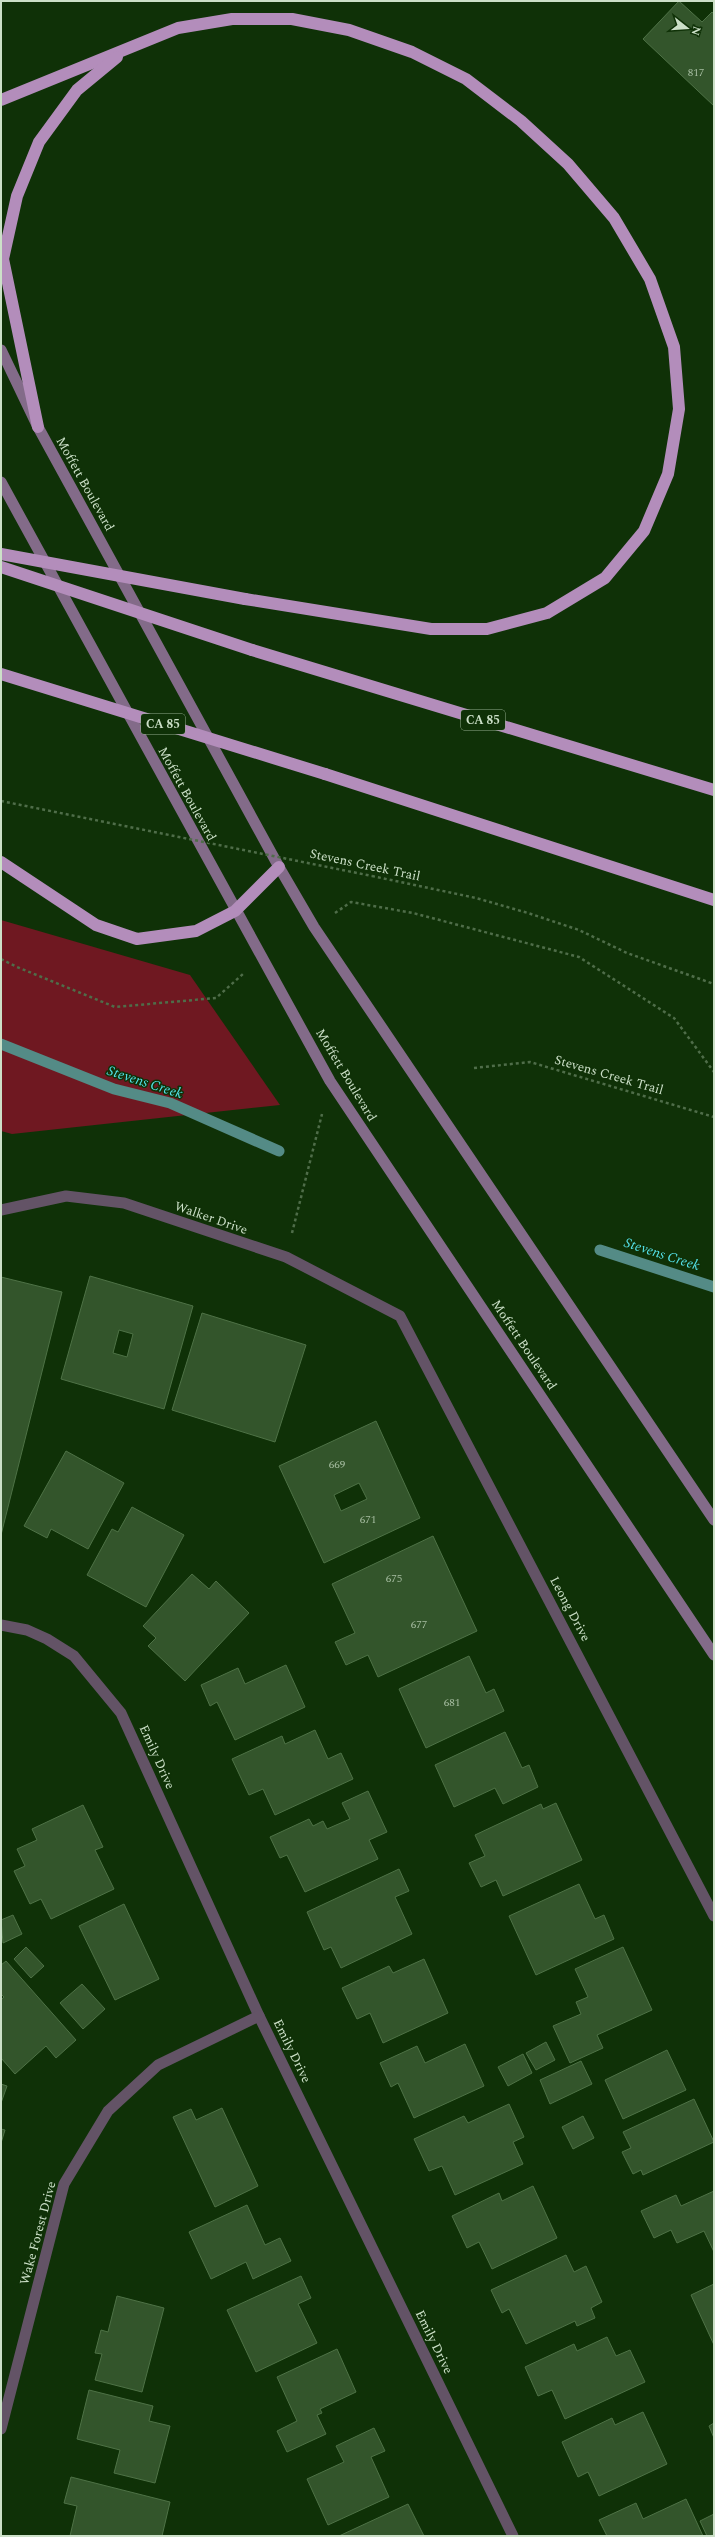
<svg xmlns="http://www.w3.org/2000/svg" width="715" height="2537" font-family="Spectral,serif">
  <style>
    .green { fill: #6f1821 }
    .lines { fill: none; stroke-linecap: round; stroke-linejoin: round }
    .stream { stroke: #548b86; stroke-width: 11 }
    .building { fill: #33552b; stroke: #4e7246; fill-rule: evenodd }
    .path { stroke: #4f6d49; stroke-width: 2.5; stroke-dasharray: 3 3; stroke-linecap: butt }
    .minor { stroke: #635366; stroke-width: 11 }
    .secondary { stroke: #836b89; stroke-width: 11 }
    .motorway { stroke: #b38dbb; stroke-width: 12 }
    .path-bridge { stroke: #4f6d49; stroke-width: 2.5; stroke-dasharray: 3 3; stroke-linecap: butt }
    .motorway-bridge { stroke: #b38dbb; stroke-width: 12 }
    .labels { text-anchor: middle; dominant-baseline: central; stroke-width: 3; stroke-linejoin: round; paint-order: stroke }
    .number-label { font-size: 11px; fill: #a6bda1 }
    .shield { fill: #0f3107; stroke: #93ac8e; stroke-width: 1 }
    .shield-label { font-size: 12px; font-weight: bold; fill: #cce0c8 }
    .street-label { font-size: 13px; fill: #cce0c8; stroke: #0f3107 }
    .water-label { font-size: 14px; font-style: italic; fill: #54e1e9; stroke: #0f3107 }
  </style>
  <rect width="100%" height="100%" fill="#0f3107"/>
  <polygon class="green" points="1,920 190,975 280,1105 12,1134 1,1131"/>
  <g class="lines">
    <g class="stream">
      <polyline points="1,1044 114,1089 170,1103 279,1151"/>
      <polyline points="600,1250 714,1287"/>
    </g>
  </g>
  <g class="building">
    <polygon points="679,1 702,22 712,12 714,14 714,106 643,39"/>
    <path d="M90 1276 193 1306 164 1409 61 1379ZM119 1330 133 1334 127 1357 113 1353Z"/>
    <polygon points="1,1277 62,1292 1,1535"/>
    <polygon points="202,1313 306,1345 275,1442 172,1410"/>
    <path d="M376 1421 420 1518 324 1563 279 1466ZM359 1483 367 1499 341 1511 334 1495Z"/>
    <polygon points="66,1451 124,1483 88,1549 51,1529 47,1538 24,1526"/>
    <polygon points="132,1507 184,1535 146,1607 87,1575 112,1529 118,1532"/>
    <polygon points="433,1536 477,1631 378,1677 368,1655 346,1665 335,1642 355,1633 332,1584"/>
    <polygon points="192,1574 209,1589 216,1581 249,1613 185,1681 148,1646 156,1638 143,1626"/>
    <polygon points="469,1656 486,1693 494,1689 504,1711 426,1748 399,1689"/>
    <polygon points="286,1665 305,1707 235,1740 217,1702 210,1706 201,1685 238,1668 245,1684"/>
    <polygon points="315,1730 328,1759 341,1753 353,1779 275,1815 263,1789 249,1795 232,1759 282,1736 285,1744"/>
    <polygon points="505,1732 522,1768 529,1765 538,1787 503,1804 495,1788 454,1807 435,1765"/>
    <polygon points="368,1791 387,1832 369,1840 378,1859 305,1892 287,1855 280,1858 270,1837 309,1819 313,1826 323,1821 327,1829 350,1819 342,1803"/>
    <polygon points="556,1803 582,1860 503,1896 496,1880 481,1887 469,1863 485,1856 475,1835 541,1804 543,1809"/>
    <polygon points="83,1805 103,1847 95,1850 114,1889 51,1919 41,1899 30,1904 14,1871 25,1866 17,1849 37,1840 32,1829"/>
    <polygon points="399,1869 409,1891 395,1897 412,1934 341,1968 331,1947 324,1950 307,1912"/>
    <polygon points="579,1884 595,1919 604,1915 614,1939 536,1975 509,1916"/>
    <polygon points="124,1904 159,1979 115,2000 79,1926"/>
    <polygon points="13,1915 22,1934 3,1943 1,1920"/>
    <polygon points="26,1947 44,1966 31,1978 14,1959"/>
    <polygon points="623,1947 652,2010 597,2035 603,2048 570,2063 553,2026 581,2014 576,2002 588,1997 575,1969"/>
    <polygon points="424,1959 448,2013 383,2043 370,2013 357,2019 342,1988 389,1966 393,1973"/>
    <polygon points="6,1961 76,2040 56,2058 46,2046 15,2074 1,2058 1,2000 4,1997 1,1994 1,1965"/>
    <polygon points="82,1984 105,2009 83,2029 60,2003"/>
    <polygon points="546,2042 555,2060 536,2070 526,2053"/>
    <polygon points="465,2044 484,2086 414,2118 398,2083 391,2087 380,2063 417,2046 425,2063"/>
    <polygon points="667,2050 686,2090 623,2119 605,2080"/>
    <polygon points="523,2054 532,2073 508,2086 498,2067"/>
    <polygon points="581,2061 592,2084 550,2104 540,2080"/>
    <polygon points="1,2084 7,2086 1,2103"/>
    <polygon points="694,2099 714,2142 643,2175 641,2170 633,2174 622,2152 631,2148 623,2132"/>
    <polygon points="509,2104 524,2137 513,2142 523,2164 455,2195 442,2166 429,2171 414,2139 464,2116 468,2123"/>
    <polygon points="222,2108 258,2186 215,2207 173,2117 191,2109 196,2120"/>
    <polygon points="583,2116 594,2138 573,2149 562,2127"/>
    <polygon points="1,2129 5,2130 1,2143"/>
    <polygon points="533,2186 557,2238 492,2269 479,2242 467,2248 452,2216 499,2193 502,2201"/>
    <polygon points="714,2191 714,2252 704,2231 677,2243 671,2230 654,2238 641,2211 676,2195 681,2206"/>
    <polygon points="247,2205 265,2245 280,2238 291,2261 253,2279 246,2262 211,2279 189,2232"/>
    <polygon points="566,2255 574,2272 586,2266 602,2302 591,2308 595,2318 577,2326 575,2321 526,2344 509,2309 502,2313 491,2290"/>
    <polygon points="301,2276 311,2298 298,2304 317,2343 256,2372 227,2310"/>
    <polygon points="714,2284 714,2345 691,2295"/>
    <polygon points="117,2296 164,2308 142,2392 95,2380 102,2354 95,2353 101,2330 108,2332"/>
    <polygon points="607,2337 616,2356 630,2350 645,2382 565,2419 552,2390 538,2396 525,2367 574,2344 577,2351"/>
    <polygon points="337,2349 356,2392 320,2409 322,2413 317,2415 326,2434 287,2452 277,2431 297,2421 277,2377"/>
    <polygon points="89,2390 153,2406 149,2421 170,2426 155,2483 114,2473 120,2450 77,2439"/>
    <polygon points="643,2412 667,2464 599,2496 588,2472 578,2477 562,2442 612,2418 615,2425"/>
    <polygon points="714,2423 714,2438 709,2426"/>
    <polygon points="374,2428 385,2451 371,2457 389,2497 328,2525 307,2479 344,2462 336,2446"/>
    <polygon points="71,2477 170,2502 162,2536 70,2536 77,2506 64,2503"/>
    <polygon points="686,2499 703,2536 607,2536 599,2520 636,2503 643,2519"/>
    <polygon points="408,2504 424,2536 339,2536"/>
    <polygon points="714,2514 714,2535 707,2536 700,2521"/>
  </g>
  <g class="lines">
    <g class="path">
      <polyline points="372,876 476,898 528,913 579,930 627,953 714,984"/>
      <polyline points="335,913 351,902 413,913 579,957 674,1018 714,1072"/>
      <polyline points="1,959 17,967 115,1007 216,998 243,974"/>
      <polyline points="474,1068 530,1062 714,1117"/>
      <polyline points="292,1233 322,1114"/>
    </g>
    <g class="minor">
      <polyline points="1,1210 66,1196 124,1203 286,1257 400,1316 714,1916"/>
      <polyline points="1,1625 27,1630 47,1639 74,1656 121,1713 259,2016 513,2536"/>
      <polyline points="1,2429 64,2184 108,2111 158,2065 259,2016"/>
    </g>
    <g class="secondary">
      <polyline points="1,350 38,427 279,867 314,927 714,1520"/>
      <polyline points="1,482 330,1081 714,1655"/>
    </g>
    <g class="motorway">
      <polyline points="1,100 178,28 232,19 292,19 349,30 412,52 466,79 521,121 568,164 614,218 650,279 674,347 679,409 668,474 644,531 605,578 547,613 487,629 431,629 245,599"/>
      <polyline points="38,427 3,259 17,196 39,142 77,90 117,57"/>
      <polyline points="252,650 714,790"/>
      <polyline points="325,774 714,900"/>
      <polyline points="1,862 96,925 137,939 196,931 235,911 279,867"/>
    </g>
    <polyline class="path-bridge" points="1,801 372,876"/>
    <g class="motorway-bridge">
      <polyline points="1,554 245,599"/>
      <polyline points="1,567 252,650"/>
      <polyline points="1,674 325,774"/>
    </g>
  </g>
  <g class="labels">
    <g class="number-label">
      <text x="696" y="72">817</text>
      <text x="337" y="1464">669</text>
      <text x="368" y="1519">671</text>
      <text x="394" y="1578">675</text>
      <text x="419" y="1624">677</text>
      <text x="452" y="1702">681</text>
    </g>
    <g class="shield">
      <rect x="461" y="710" width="44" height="20" rx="3"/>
      <rect x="141" y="714" width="44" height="20" rx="3"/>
    </g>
    <g class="shield-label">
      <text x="483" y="720">CA 85</text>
      <text x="163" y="724">CA 85</text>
    </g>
    <g class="street-label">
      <text transform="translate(85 484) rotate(61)">Moffett Boulevard</text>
      <text transform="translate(187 794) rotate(61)">Moffett Boulevard</text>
      <text transform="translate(365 865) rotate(12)">Stevens Creek Trail</text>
      <text transform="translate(346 1075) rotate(59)">Moffett Boulevard</text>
      <text transform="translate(609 1075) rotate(16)">Stevens Creek Trail</text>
      <text transform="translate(211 1218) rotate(19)">Walker Drive</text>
      <text transform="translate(524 1345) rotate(56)">Moffett Boulevard</text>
      <text transform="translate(570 1609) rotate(62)">Leong Drive</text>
      <text transform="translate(157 1757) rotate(66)">Emily Drive</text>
      <text transform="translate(292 2051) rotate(64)">Emily Drive</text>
      <text transform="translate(38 2233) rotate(-75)">Wake Forest Drive</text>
      <text transform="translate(434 2342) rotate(64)">Emily Drive</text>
    </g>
    <g class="water-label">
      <text transform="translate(145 1082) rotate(18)">Stevens Creek</text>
      <text transform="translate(662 1254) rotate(18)">Stevens Creek</text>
    </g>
  </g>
  <rect width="715" height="2537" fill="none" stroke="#cce0c8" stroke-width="4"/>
  <g transform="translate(687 28) rotate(107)" stroke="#0f3107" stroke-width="3" paint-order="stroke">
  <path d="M0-3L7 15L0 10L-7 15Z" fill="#cce0c8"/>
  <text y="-6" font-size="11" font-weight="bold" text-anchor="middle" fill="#cce0c8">N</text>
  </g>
</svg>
